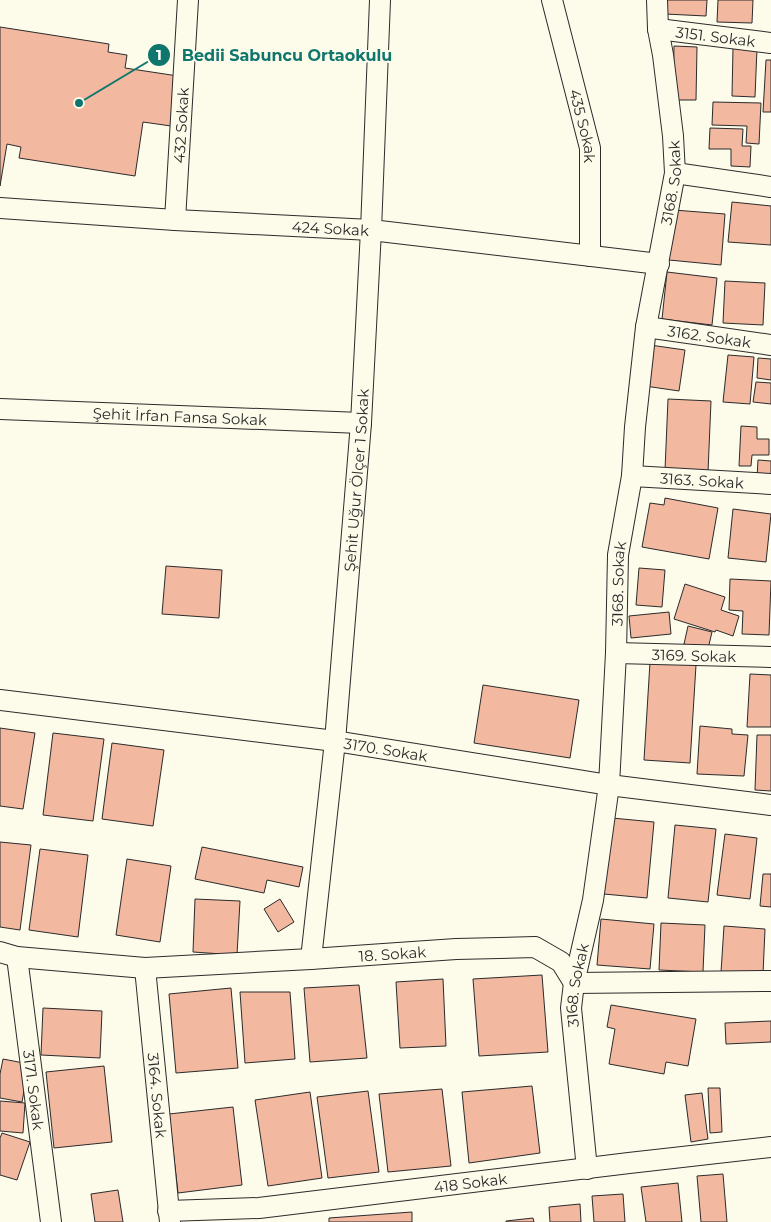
<svg xmlns="http://www.w3.org/2000/svg" width="771" height="1222" font-family="Montserrat,sans-serif">
  <style>
    .building { fill: #f2b8a0; stroke: #2b2b2b }
    .lines { fill: none; stroke-linecap: round; stroke-linejoin: round }
    .minor-casing { stroke: #2b2b2b; stroke-width: 22 }
    .minor { stroke: #fdfbea; stroke-width: 20 }
    .labels { text-anchor: middle; dominant-baseline: central; stroke-width: 4; stroke-linejoin: round; paint-order: stroke }
    .street-label { font-size: 15px; fill: #2b2b2b; stroke: #fdfbea }
    .leader { fill: none; stroke: #0f766e; stroke-width: 2 }
    .callout-dot { fill: #0f766e; stroke: #fdfbea; stroke-width: 2 }
    .mark-label { font-size: 15px; text-anchor: middle; font-weight: bold; fill: #fff }
    .callout-label { font-size: 16px; text-anchor: middle; font-weight: bold; fill: #0f766e; stroke: #fdfbea; stroke-width: 4; stroke-linejoin: round; paint-order: stroke }
  </style>
  <rect width="100%" height="100%" fill="#fdfbea"/>
  <g class="building">
    <polygon points="665,0 707,0 706,16 665,14"/>
    <polygon points="718,0 753,0 752,23 717,22"/>
    <polygon points="0,27 109,44 108,52 127,55 125,68 178,76 171,126 143,122 135,176 19,158 21,147 7,144 0,186"/>
    <polygon points="674,46 697,47 696,100 673,100"/>
    <polygon points="733,48 757,48 755,97 732,96"/>
    <polygon points="766,60 771,60 771,112 763,112"/>
    <polygon points="713,102 761,103 759,144 746,143 747,126 712,125"/>
    <polygon points="710,128 743,129 742,146 751,146 750,167 731,166 731,149 709,149"/>
    <polygon points="732,202 771,206 771,245 728,242"/>
    <polygon points="674,210 725,214 721,265 669,260"/>
    <polygon points="667,272 717,278 712,325 662,319"/>
    <polygon points="725,281 765,283 763,325 723,323"/>
    <polygon points="650,345 685,350 679,391 645,386"/>
    <polygon points="728,355 754,357 750,404 723,402"/>
    <polygon points="758,358 771,359 771,380 757,378"/>
    <polygon points="756,382 771,383 771,404 753,402"/>
    <polygon points="668,399 711,401 708,472 665,470"/>
    <polygon points="741,426 757,427 757,439 769,439 769,455 752,455 751,466 739,466"/>
    <polygon points="758,460 771,461 771,479 757,478"/>
    <polygon points="665,498 718,508 709,559 642,547 650,503 664,505"/>
    <polygon points="733,509 771,514 766,562 728,558"/>
    <polygon points="166,566 222,570 219,618 162,614"/>
    <polygon points="639,568 665,570 662,607 636,605"/>
    <polygon points="730,579 771,581 769,635 742,634 743,611 729,610"/>
    <polygon points="685,584 725,597 721,610 739,616 733,636 716,630 715,632 674,619"/>
    <polygon points="669,612 671,634 631,638 629,616"/>
    <polygon points="688,626 712,632 708,649 684,644"/>
    <polygon points="650,662 696,665 690,763 644,760"/>
    <polygon points="750,674 771,675 771,727 747,727"/>
    <polygon points="483,685 579,700 570,758 474,743"/>
    <polygon points="700,726 732,729 732,734 748,735 744,776 697,774"/>
    <polygon points="0,728 35,733 23,809 0,806"/>
    <polygon points="53,733 104,739 93,821 43,815"/>
    <polygon points="757,735 771,735 771,791 755,790"/>
    <polygon points="112,743 164,750 153,826 102,819"/>
    <polygon points="612,818 654,822 647,898 604,894"/>
    <polygon points="675,825 716,829 708,902 668,898"/>
    <polygon points="725,834 757,838 750,899 717,895"/>
    <polygon points="0,842 31,845 20,930 0,927"/>
    <polygon points="202,847 303,867 299,887 267,880 264,893 195,879"/>
    <polygon points="40,849 88,855 78,937 29,930"/>
    <polygon points="127,859 171,866 160,942 116,935"/>
    <polygon points="763,874 771,874 771,907 760,906"/>
    <polygon points="195,899 240,901 237,955 193,952"/>
    <polygon points="280,899 294,922 278,932 264,909"/>
    <polygon points="601,919 654,924 650,969 597,965"/>
    <polygon points="661,923 705,925 703,972 659,970"/>
    <polygon points="724,926 765,929 763,974 721,972"/>
    <polygon points="542,975 548,1052 479,1056 473,979"/>
    <polygon points="443,979 446,1046 400,1048 396,982"/>
    <polygon points="359,985 367,1058 310,1062 304,988"/>
    <polygon points="231,988 238,1068 176,1073 169,994"/>
    <polygon points="240,992 290,992 295,1059 245,1063"/>
    <polygon points="611,1005 696,1019 688,1066 666,1062 664,1074 609,1064 615,1029 607,1027"/>
    <polygon points="43,1008 102,1011 100,1058 41,1055"/>
    <polygon points="771,1021 771,1042 726,1044 725,1023"/>
    <polygon points="3,1059 29,1064 22,1102 0,1098 0,1074"/>
    <polygon points="104,1066 112,1142 54,1148 46,1072"/>
    <polygon points="532,1086 540,1153 469,1163 462,1092"/>
    <polygon points="708,1088 720,1088 722,1132 710,1133"/>
    <polygon points="442,1089 451,1166 388,1172 379,1094"/>
    <polygon points="368,1091 379,1172 328,1178 317,1097"/>
    <polygon points="310,1092 322,1178 268,1186 255,1100"/>
    <polygon points="702,1093 708,1139 691,1142 685,1095"/>
    <polygon points="0,1101 25,1103 23,1133 0,1131"/>
    <polygon points="233,1107 242,1185 178,1193 169,1114"/>
    <polygon points="2,1133 30,1142 17,1180 0,1175 0,1138"/>
    <polygon points="723,1174 727,1222 701,1222 697,1176"/>
    <polygon points="678,1183 682,1222 646,1222 641,1187"/>
    <polygon points="118,1190 123,1222 95,1222 91,1194"/>
    <polygon points="623,1194 625,1222 594,1222 592,1196"/>
    <polygon points="580,1204 581,1222 550,1222 549,1207"/>
    <polygon points="412,1212 412,1222 329,1222 329,1218"/>
    <polygon points="533,1218 534,1222 506,1222 506,1221"/>
  </g>
  <g class="lines">
    <defs>
      <g id="minor">
        <path id="s1" d="M552 0 590 148V256"/>
        <path id="s2" d="M658 29 771 43"/>
        <polyline points="675,173 771,187"/>
        <path id="s3" d="M0 208 175 220 371 230 659 264"/>
        <path id="s4" d="M175 220 188 0"/>
        <path id="s5" d="M646 327 771 345"/>
        <path id="s6" d="M0 409 361 423"/>
        <path id="s7" d="M632 476 771 484"/>
        <path id="s8" d="M616 653 771 657"/>
        <path id="s9" d="M0 700 335 741 609 785 771 805"/>
        <path id="s10" d="M0 952 17 957 145 968 311 959 456 949 535 947 561 962 574 983 771 981"/>
        <path id="s11" d="M17 957 51 1222"/>
        <path id="s12" d="M311 959 335 741 361 423 371 230 380 0"/>
        <path id="s13" d="M145 968 170 1222"/>
        <path id="s14" d="M587 1169 571 1008 574 983 593 900 609 785 616 653 618 555 632 476 635 427 646 327 675 173 673 136 663 55 658 29 657 0"/>
        <path id="s15" d="M168 1211 259 1208 629 1163 771 1147"/>
      </g>
    </defs>
    <use href="#minor" class="minor-casing"/>
    <use href="#minor" class="minor"/>
  </g>
  <g class="labels">
    <g class="street-label">
      <text stroke="none"><textPath href="#s2" startOffset="58">3151. Sokak</textPath></text>
      <text stroke="none"><textPath href="#s4" startOffset="95">432 Sokak</textPath></text>
      <text stroke="none"><textPath href="#s1" startOffset="130">435 Sokak</textPath></text>
      <text stroke="none"><textPath href="#s14" startOffset="995">3168. Sokak</textPath></text>
      <text stroke="none"><textPath href="#s3" startOffset="331">424 Sokak</textPath></text>
      <text stroke="none"><textPath href="#s5" startOffset="64">3162. Sokak</textPath></text>
      <text stroke="none"><textPath href="#s6" startOffset="180">Şehit İrfan Fansa Sokak</textPath></text>
      <text stroke="none"><textPath href="#s12" startOffset="481">Şehit Uğur Ölçer 1 Sokak</textPath></text>
      <text stroke="none"><textPath href="#s7" startOffset="70">3163. Sokak</textPath></text>
      <text stroke="none"><textPath href="#s14" startOffset="590">3168. Sokak</textPath></text>
      <text stroke="none"><textPath href="#s8" startOffset="78">3169. Sokak</textPath></text>
      <text stroke="none"><textPath href="#s9" startOffset="389">3170. Sokak</textPath></text>
      <text stroke="none"><textPath href="#s10" startOffset="394">18. Sokak</textPath></text>
      <text stroke="none"><textPath href="#s14" startOffset="185">3168. Sokak</textPath></text>
      <text stroke="none"><textPath href="#s11" startOffset="134">3171. Sokak</textPath></text>
      <text stroke="none"><textPath href="#s13" startOffset="128">3164. Sokak</textPath></text>
      <text stroke="none"><textPath href="#s15" startOffset="304">418 Sokak</textPath></text>
    </g>
  </g>
  <path class="leader" d="M79 103L159 55"/>
  <g class="callout-dot">
    <circle cx="79" cy="103" r="5"/>
    <circle cx="159" cy="55" r="12"/>
  </g>
  <g class="mark-label">
    <text x="159" y="60">1</text>
  </g>
  <g class="callout-label">
    <text x="287" y="61">Bedii Sabuncu Ortaokulu</text>
  </g>
</svg>
